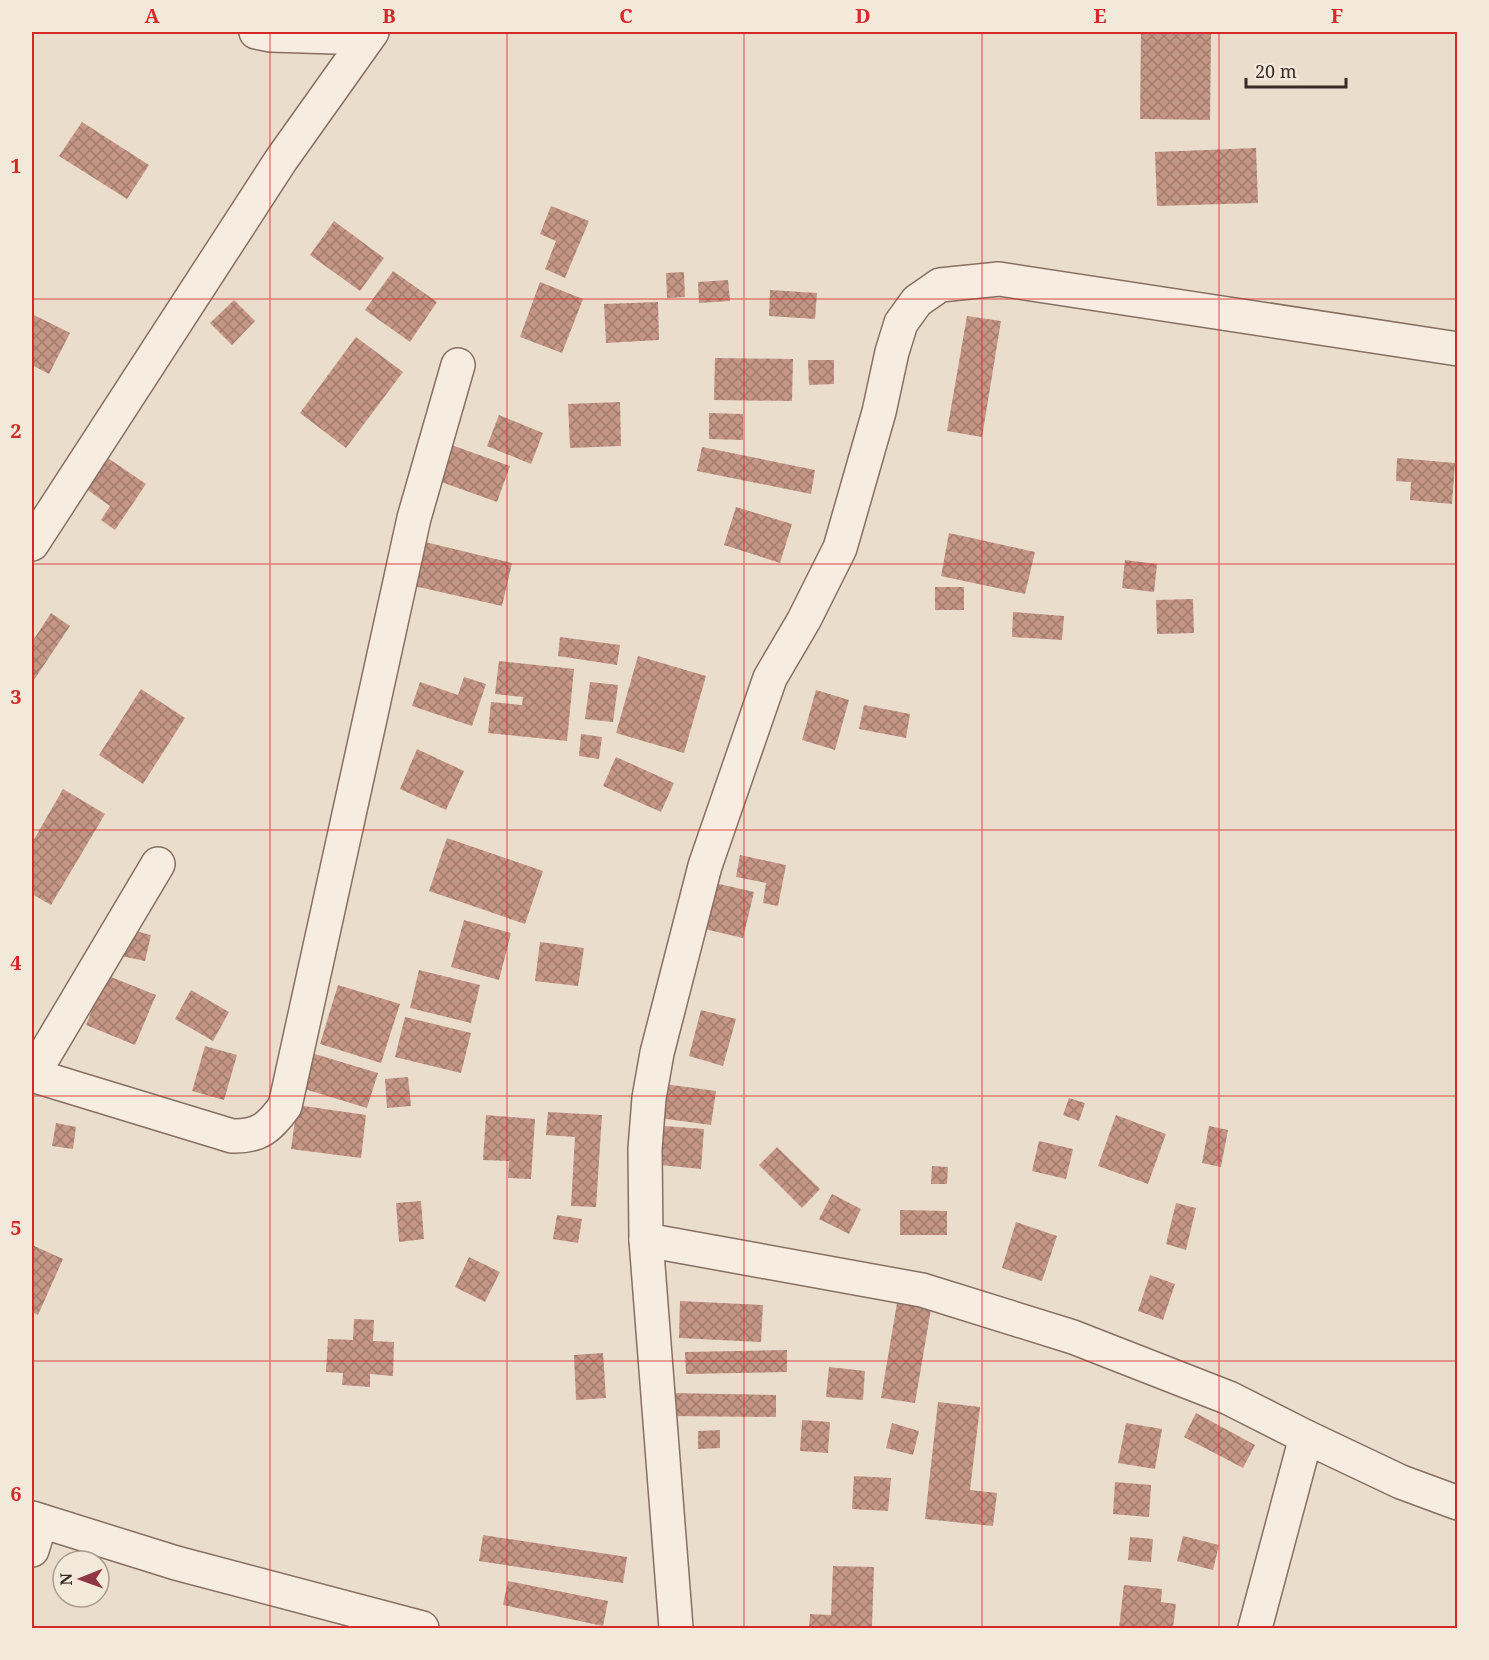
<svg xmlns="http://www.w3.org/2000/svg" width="1489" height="1660" font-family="'Noto Serif',serif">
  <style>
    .building { fill: url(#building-cross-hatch) }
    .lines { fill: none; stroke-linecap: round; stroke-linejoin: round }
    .street-casing { stroke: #876f62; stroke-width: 36 }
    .street { stroke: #f6ecdf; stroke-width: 33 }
    .grid { fill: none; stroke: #d62828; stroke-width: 1.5; stroke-opacity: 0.55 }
    .neatline { fill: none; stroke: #d62828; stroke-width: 2 }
    .grid-label { font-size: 20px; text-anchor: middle; font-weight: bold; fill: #d62828 }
  </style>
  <defs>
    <pattern id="building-cross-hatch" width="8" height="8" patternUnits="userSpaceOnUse" patternTransform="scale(1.5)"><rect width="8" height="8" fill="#c59686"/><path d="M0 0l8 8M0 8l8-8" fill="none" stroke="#a17b6d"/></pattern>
  </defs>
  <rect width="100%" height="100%" fill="#ebddcc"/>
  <g class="building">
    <polygon points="1141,32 1211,32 1210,120 1140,119"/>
    <polygon points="82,122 149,165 127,199 59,156"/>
    <polygon points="1256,148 1258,203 1157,206 1155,152"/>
    <polygon points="551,206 589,221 565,278 545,269 556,241 540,234"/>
    <polygon points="334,221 384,258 360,291 310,255"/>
    <polygon points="393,271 437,302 410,342 365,310"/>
    <polygon points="684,272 685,297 667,298 666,273"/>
    <polygon points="728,280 730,301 699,303 698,282"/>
    <polygon points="540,282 583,299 562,353 520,337"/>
    <polygon points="770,290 817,293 815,319 769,316"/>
    <polygon points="234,300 255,321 232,345 210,323"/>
    <polygon points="658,302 659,340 606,343 604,304"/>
    <polygon points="32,314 70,333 49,374 32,365"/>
    <polygon points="967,316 1001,321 982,437 947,431"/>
    <polygon points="356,337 403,372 346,448 300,413"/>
    <polygon points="715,358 793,359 792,401 714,400"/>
    <polygon points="808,360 834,360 834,384 809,385"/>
    <polygon points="620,402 621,446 570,448 568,404"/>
    <polygon points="709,413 743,414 743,440 709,439"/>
    <polygon points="499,415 543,433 531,464 487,446"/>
    <polygon points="443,442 510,466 497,502 430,478"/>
    <polygon points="702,447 815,470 811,494 697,471"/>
    <polygon points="99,452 146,484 115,530 101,520 110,506 78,483"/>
    <polygon points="1397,458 1455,463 1452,504 1410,500 1411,482 1396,481"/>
    <polygon points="736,507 792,524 780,563 724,545"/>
    <polygon points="949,533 1035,552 1025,594 941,576"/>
    <polygon points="425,542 512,563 502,606 414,586"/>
    <polygon points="1125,560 1157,564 1154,592 1122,588"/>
    <rect x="935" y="587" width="29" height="23"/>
    <polygon points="1193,599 1194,633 1157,634 1156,600"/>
    <polygon points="1013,612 1064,616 1062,640 1012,637"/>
    <polygon points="51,613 70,626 32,683 32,642"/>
    <polygon points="560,637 620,645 617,665 558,656"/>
    <polygon points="638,656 706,676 684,753 616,733"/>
    <polygon points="499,661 574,669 567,741 488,733 491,702 522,705 523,697 495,694"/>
    <polygon points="464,677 486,684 472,726 412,706 420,682 458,695"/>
    <polygon points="590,682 618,685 613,722 585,719"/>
    <polygon points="141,689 185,718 143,784 99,755"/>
    <polygon points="816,690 849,700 835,750 802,740"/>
    <polygon points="864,705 910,714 906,738 859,729"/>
    <polygon points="581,734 602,737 599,759 579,756"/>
    <polygon points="417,749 464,771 446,810 400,789"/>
    <polygon points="616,757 674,783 661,812 603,786"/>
    <polygon points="63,789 105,814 51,905 32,894 32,843"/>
    <polygon points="447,838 543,871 525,924 429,891"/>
    <polygon points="740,855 786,865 778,906 763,903 766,883 736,877"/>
    <polygon points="706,881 754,892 743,938 696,927"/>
    <polygon points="464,920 511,933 499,980 451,967"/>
    <polygon points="127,929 151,935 145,961 121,956"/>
    <polygon points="540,942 584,948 578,986 535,981"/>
    <polygon points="419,970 480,985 471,1023 410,1008"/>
    <polygon points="106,975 156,995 135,1045 86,1025"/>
    <polygon points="338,985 400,1004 381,1063 320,1044"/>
    <polygon points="191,990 229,1012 213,1041 175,1019"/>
    <polygon points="701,1010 736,1019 723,1066 689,1056"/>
    <polygon points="405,1017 471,1033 461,1073 395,1057"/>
    <polygon points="205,1046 237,1055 224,1100 192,1091"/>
    <polygon points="308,1052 378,1073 367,1108 298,1087"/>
    <polygon points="408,1077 411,1106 387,1108 385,1079"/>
    <polygon points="657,1083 716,1091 711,1125 652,1117"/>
    <polygon points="1069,1098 1085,1103 1079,1121 1063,1115"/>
    <polygon points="297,1105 366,1115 361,1158 291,1149"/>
    <polygon points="548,1112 602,1115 596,1207 571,1206 575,1137 546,1135"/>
    <polygon points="486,1115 535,1119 531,1179 508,1178 509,1161 483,1160"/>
    <polygon points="1116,1115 1166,1134 1148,1184 1098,1166"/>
    <polygon points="56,1123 76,1127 73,1149 52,1146"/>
    <polygon points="664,1126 704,1129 701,1169 660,1165"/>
    <polygon points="1209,1126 1228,1130 1221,1167 1202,1163"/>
    <polygon points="1039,1141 1073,1149 1066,1179 1032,1171"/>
    <polygon points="777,1147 820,1189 802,1208 759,1165"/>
    <polygon points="932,1166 948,1167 947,1184 931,1184"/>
    <polygon points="832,1194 861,1209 849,1234 819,1219"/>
    <polygon points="421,1201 424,1239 399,1242 396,1203"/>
    <polygon points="1176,1203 1196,1208 1186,1250 1166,1244"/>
    <polygon points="900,1210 947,1211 947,1235 900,1235"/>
    <polygon points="557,1215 582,1219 578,1243 553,1239"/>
    <polygon points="1016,1222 1057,1236 1042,1281 1002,1268"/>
    <polygon points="32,1245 63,1259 38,1315 32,1312"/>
    <polygon points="469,1257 500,1272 485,1302 455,1287"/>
    <polygon points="1150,1275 1175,1284 1163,1320 1138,1311"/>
    <polygon points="680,1301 763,1305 761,1342 679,1338"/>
    <polygon points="897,1303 931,1309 915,1403 881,1398"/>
    <polygon points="354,1319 374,1320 373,1341 394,1342 393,1376 370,1374 370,1387 342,1385 343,1373 326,1372 328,1339 353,1340"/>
    <polygon points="787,1350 787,1372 686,1374 685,1352"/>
    <polygon points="603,1353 606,1398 576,1400 574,1355"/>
    <polygon points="829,1367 865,1371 863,1400 826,1397"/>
    <polygon points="669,1393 776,1395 776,1417 669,1416"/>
    <polygon points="938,1402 980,1407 970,1490 997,1493 993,1526 925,1519"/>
    <polygon points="1196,1413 1255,1445 1243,1468 1184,1437"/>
    <polygon points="802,1420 830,1422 828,1453 800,1451"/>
    <polygon points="892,1423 919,1431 913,1455 886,1448"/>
    <polygon points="1126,1423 1162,1429 1155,1469 1118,1463"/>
    <polygon points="720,1430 720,1448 698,1449 698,1431"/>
    <polygon points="854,1476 891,1478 888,1511 852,1509"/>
    <polygon points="1115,1482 1151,1485 1149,1517 1113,1514"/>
    <polygon points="483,1535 627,1557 623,1583 479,1561"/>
    <polygon points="1183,1536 1219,1545 1213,1570 1177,1561"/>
    <polygon points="1130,1537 1153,1539 1151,1562 1128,1560"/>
    <polygon points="833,1566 874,1567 872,1626 887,1628 809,1628 810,1614 831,1615"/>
    <polygon points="508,1581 608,1601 603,1626 503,1605"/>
    <polygon points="1124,1585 1162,1589 1161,1602 1176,1604 1173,1628 1119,1628"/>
  </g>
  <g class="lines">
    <defs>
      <g id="street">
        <polyline points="256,32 271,35 367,38"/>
        <polyline points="32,544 281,160 372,32"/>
        <path d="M32 1075 232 1136C259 1137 270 1127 285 1106L414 518 458 365"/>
        <polyline points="32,1076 158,864"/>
        <polyline points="646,1240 922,1290 1073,1337 1229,1398 1306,1437 1255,1628"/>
        <polyline points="1306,1437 1401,1482 1458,1503"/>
        <polyline points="32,1518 176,1563 422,1628"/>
        <polyline points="32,1550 41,1521"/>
        <polyline points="676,1628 646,1240 645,1149 649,1098 657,1053 705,866 770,678 804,620 840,548 879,412 892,352 901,323 917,301 940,285 999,279 1458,349"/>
      </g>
    </defs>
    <use href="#street" class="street-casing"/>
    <use href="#street" class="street"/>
  </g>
  <path class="grid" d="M270 32V1628M507 32V1628M744 32V1628M982 32V1628M1219 32V1628M32 299H1458M32 564H1458M32 830H1458M32 1096H1458M32 1361H1458"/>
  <rect width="1489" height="1660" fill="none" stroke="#f3e9db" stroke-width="66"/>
  <g transform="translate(81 1579) rotate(269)"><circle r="28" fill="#f3e9db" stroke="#a99d91" stroke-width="1.5"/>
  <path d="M0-4.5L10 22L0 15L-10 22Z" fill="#903746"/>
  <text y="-9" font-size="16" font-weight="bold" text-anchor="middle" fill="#392a23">N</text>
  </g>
  <path d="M1246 78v9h100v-9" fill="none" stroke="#392a23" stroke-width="3"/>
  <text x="1255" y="78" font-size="18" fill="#392a23" stroke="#f3e9db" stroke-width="4.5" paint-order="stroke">20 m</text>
  <rect x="33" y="33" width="1423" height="1594" class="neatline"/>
  <g class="grid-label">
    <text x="152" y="23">A</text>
    <text x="389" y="23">B</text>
    <text x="626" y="23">C</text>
    <text x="863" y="23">D</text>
    <text x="1100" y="23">E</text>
    <text x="1337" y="23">F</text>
    <text x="16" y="173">1</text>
    <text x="16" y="438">2</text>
    <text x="16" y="704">3</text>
    <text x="16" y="970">4</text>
    <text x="16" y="1235">5</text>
    <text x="16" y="1501">6</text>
  </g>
</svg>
